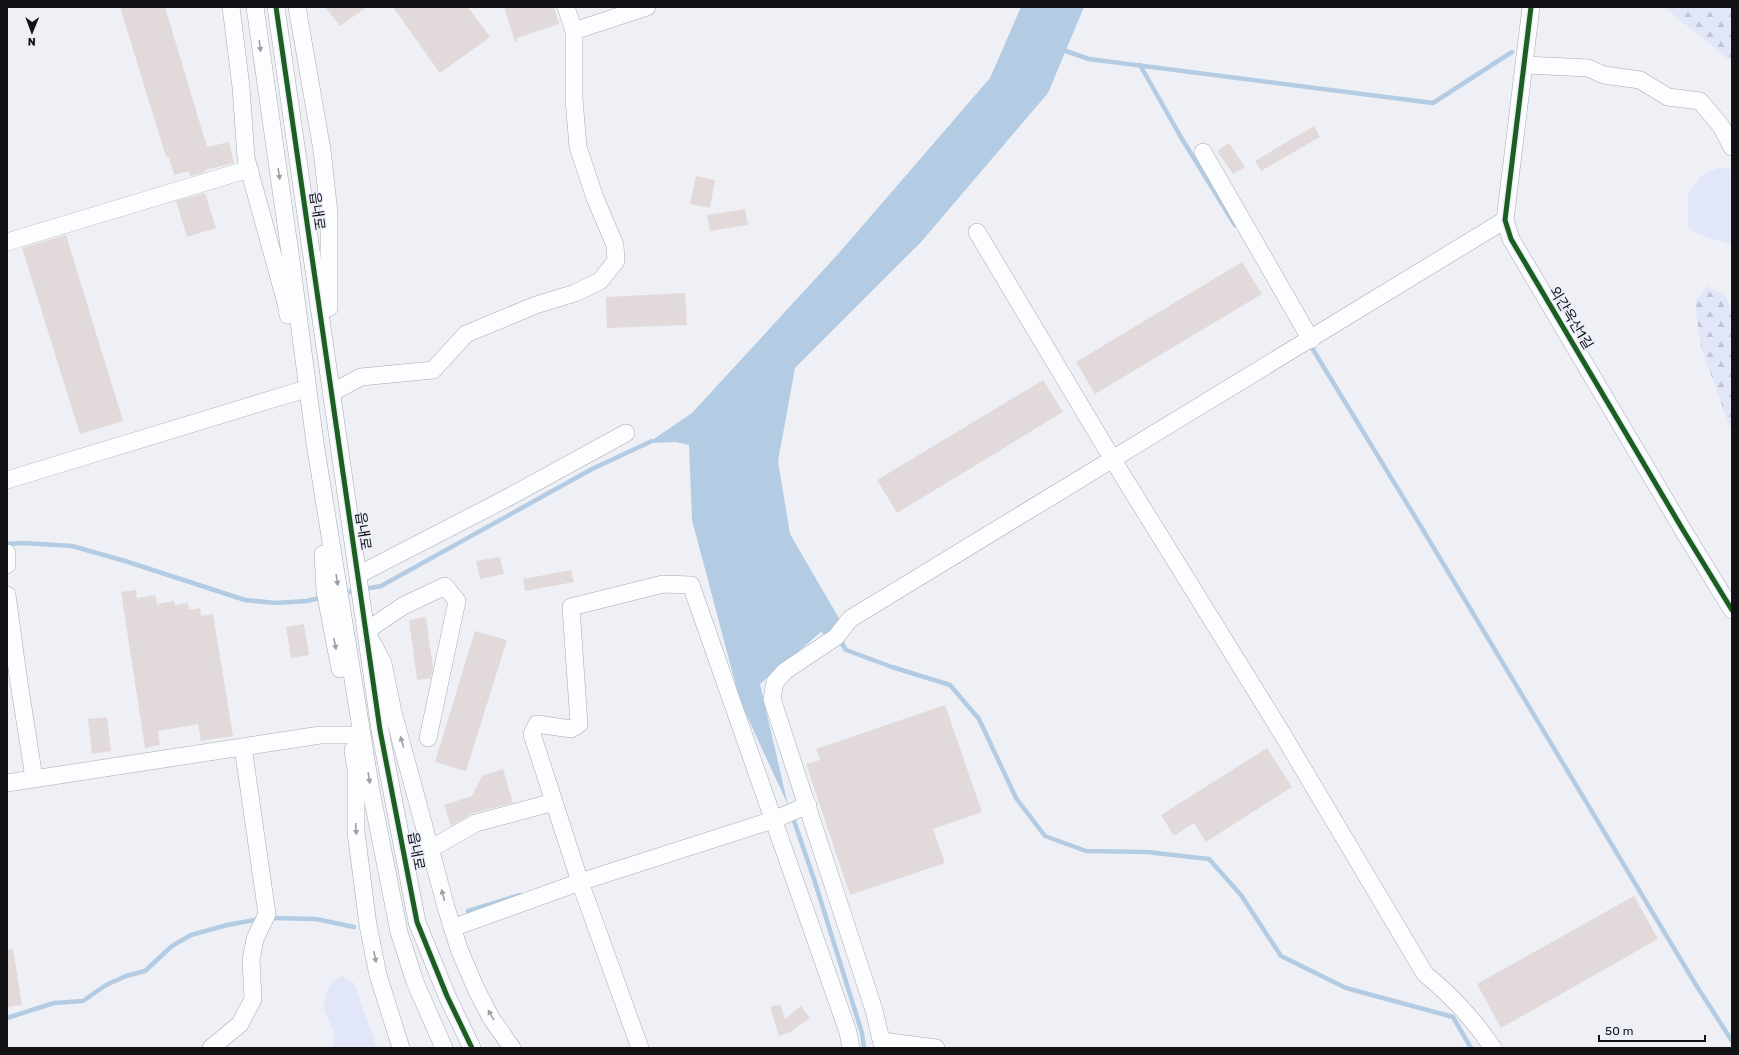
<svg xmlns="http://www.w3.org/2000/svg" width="1739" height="1055" font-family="Rubik,'Noto Sans KR',sans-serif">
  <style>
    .green { fill: #e1e6f9 }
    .forest { fill: url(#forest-firs) }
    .water { fill: #b3cce3 }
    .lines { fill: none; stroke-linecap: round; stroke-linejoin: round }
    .stream { stroke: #b3cce3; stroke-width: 4.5 }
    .building { fill: #e2dada }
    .minor-casing { stroke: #a9aaae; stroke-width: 18 }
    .minor { stroke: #fcfdfe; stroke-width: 17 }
    .cycleway-casing { stroke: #ebeef9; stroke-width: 8 }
    .cycleway { stroke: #1b5e20; stroke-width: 5 }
    .oneway { fill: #9e9fa1 }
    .labels { text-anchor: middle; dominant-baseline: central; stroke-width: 3; stroke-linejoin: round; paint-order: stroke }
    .street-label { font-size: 14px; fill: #121216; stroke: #ebeef9 }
  </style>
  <defs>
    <pattern id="forest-firs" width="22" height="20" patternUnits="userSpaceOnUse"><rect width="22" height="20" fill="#e1e6f9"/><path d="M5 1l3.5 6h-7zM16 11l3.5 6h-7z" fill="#c0c4d5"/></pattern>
  </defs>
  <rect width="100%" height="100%" fill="#eef0f6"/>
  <g class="green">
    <polygon points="1718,168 1732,169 1732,245 1693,232 1688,226 1688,195 1700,177"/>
    <polygon points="342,976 354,983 377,1048 332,1048 335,1032 324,1011 325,996 332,981"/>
  </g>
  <g class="forest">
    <polygon points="1664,7 1732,7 1732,62"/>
    <polygon points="1707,286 1725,296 1732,308 1732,433 1701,347 1695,302"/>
  </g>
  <polygon class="water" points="1021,7 1084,7 1048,93 921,242 795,368 778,461 790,534 840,620 846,650 821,632 760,684 788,805 740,701 692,520 689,445 676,442 648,443 692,413 839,253 990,78"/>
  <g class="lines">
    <g class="stream">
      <polyline points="1060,49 1089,59 1433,103 1512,52"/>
      <polyline points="1140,65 1182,139 1235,225"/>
      <polyline points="1309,343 1420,525 1696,985 1732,1041"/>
      <polyline points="7,544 23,543 72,546 125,561 245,600 276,603 307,601 324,597"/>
      <polyline points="343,593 381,586 592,469 652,441"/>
      <polyline points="843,645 846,650 892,667 950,685 979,719 1016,798 1045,836 1086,851 1147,852 1209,859 1241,895 1281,956 1346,988 1453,1017 1471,1048"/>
      <polyline points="792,815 814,879 862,1033 864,1048"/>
      <polyline points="468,911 520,895"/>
      <polyline points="270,918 316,919 354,927"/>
      <polyline points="7,1018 54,1003 83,1001 106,985 126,976 145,971 172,946 191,935 227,925 260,919"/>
    </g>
  </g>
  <g class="building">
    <polygon points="120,7 165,7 207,147 229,142 234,163 205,170 205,172 190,176 189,171 174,175 169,157 166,157"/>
    <polygon points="325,7 367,7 340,26"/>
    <polygon points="393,7 468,7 490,37 440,73"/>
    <polygon points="504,7 554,7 559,24 517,38 517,41 515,42"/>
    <polygon points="1314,126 1320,137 1261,171 1255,161"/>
    <polygon points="1229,143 1245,167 1233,174 1217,151"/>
    <polygon points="696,176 715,180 710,208 690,204"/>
    <polygon points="205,193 216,228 187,237 176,201"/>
    <polygon points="745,209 748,225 710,231 707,215"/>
    <polygon points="66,235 123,421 80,434 22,248"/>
    <polygon points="1242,262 1262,294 1095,394 1076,362"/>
    <polygon points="685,293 687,325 607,328 606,297"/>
    <polygon points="1043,380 1063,412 897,513 877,480"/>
    <polygon points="500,557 504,574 480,579 476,561"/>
    <polygon points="571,570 574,582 525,591 523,579"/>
    <polygon points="136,590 137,598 155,595 157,604 174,601 175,605 188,603 189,610 200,608 201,616 213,614 233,736 201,741 198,724 158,731 160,745 145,748 121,592"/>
    <polygon points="426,617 433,668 431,678 417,680 409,620"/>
    <polygon points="304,624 309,655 291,658 286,627"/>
    <polygon points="475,631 507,640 466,771 435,762"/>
    <polygon points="945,705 982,812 933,829 945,863 850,895 806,764 820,760 816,749"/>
    <polygon points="107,717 111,751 92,754 88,719"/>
    <polygon points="1267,748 1292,787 1206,842 1194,823 1174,836 1161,815"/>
    <polygon points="503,769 513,803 473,813 451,826 444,805 472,796 482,776"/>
    <polygon points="1634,896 1658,939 1501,1028 1477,984"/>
    <polygon points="13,949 22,1005 7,1007 7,950"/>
    <polygon points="780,1004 785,1019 801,1006 810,1018 790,1032 779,1036 770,1007"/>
  </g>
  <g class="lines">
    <defs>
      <g id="minor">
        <polyline points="231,7 241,87 246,158 286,303 288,315"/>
        <polyline points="255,7 290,253 315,443 371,791 399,932 415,982 444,1048"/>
        <polyline points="276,7 380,730 417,922 447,996 472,1048"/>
        <polyline points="297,7 322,150 329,213 329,308"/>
        <polyline points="1531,7 1505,220 1511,239 1683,530 1732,610"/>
        <polyline points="574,31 647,7"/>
        <polyline points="1525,65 1588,68 1604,75 1640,80 1668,97 1700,101 1721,126 1732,147"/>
        <polyline points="1203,152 1311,340"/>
        <path d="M977 232 1113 460 1283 735 1425 974C1451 995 1474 1020 1493 1048"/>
        <polyline points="7,242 249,169"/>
        <polyline points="331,393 361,377 433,370 466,334 536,305 575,293 600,281 616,261 615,245 595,198 578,147 574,99 574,31 566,7"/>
        <polyline points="7,480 299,391"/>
        <polyline points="7,553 7,565"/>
        <polyline points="323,554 325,591 340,669"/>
        <polyline points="358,575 509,497 626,433"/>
        <polyline points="7,595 18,676 34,778"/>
        <polyline points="428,738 457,601 445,586 403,606 366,631 383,663 393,712 446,907 459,949 476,989 491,1018 512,1048"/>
        <polyline points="353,750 356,770 356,832 368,925 378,975 401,1048"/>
        <polyline points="7,783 320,735 351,735"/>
        <polyline points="430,849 476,823 554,802"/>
        <polyline points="452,928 580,882 773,820 808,805"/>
        <polyline points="882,1041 936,1048"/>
        <polyline points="211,1048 240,1024 253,999 251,960 255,939 267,914 243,747"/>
        <polyline points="640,1048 580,882 532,734 537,724 571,729 579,724 571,607 663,584 691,585 848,1032 851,1048"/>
        <polyline points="883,1048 874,1010 772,699 775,682 785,671 836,637 850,619 1505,220"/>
      </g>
    </defs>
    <use href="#minor" class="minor-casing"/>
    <use href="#minor" class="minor"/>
    <defs>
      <g id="cycleway">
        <polyline points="276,7 380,730 417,922 447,996 472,1048"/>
        <polyline points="1531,7 1505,220 1511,239 1683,530 1732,610"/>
      </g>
    </defs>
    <use href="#cycleway" class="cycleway-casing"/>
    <use href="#cycleway" class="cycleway"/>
  </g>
  <defs><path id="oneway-solid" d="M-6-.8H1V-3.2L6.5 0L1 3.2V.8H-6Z"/></defs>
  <g class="oneway">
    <use href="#oneway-solid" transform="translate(260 46) rotate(82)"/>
    <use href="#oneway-solid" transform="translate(279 174) rotate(82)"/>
    <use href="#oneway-solid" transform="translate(337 580) rotate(81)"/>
    <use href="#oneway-solid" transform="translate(335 644) rotate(79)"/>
    <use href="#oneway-solid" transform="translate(402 742) rotate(-106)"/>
    <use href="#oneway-solid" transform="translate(369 778) rotate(81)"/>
    <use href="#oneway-solid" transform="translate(356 829) rotate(87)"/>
    <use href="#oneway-solid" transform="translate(443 895) rotate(-105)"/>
    <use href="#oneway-solid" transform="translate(375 957) rotate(78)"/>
    <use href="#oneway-solid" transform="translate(491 1015) rotate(-120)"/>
  </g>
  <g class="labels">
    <g class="street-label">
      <text transform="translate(317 211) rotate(82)">읍내로</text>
      <text transform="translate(1571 318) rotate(59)">외간옥산1길</text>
      <text transform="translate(363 531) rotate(81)">읍내로</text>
      <text transform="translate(416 851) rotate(79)">읍내로</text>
    </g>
  </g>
  <rect width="1739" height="1055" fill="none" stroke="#121216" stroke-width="16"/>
  <g transform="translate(32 32) rotate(181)" stroke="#ebeef9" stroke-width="3" paint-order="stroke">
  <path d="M0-3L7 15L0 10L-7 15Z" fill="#121216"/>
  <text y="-6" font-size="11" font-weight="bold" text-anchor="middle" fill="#121216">N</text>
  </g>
  <path d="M1599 1035v6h106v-6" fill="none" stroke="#121216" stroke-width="2"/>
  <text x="1605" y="1035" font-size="12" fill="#121216" stroke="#ebeef9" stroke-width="3" paint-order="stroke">50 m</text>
</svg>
